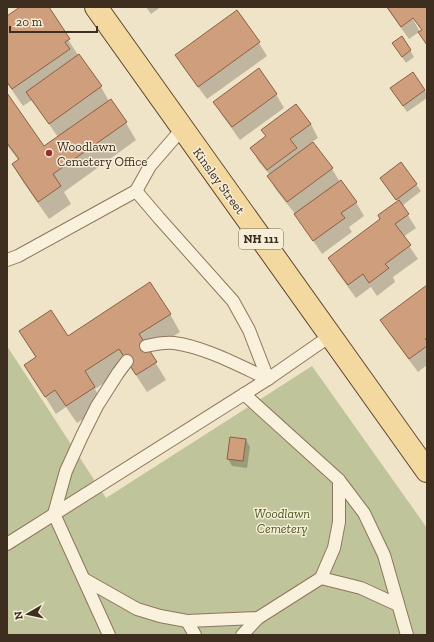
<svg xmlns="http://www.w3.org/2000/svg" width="434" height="642" font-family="'Zilla Slab',serif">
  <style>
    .cemetery { fill: #bfc49a }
    .shadow { fill: #0003; fill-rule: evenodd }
    .building { fill: #cf9f7d; stroke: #8d5f41 }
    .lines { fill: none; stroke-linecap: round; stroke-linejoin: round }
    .lane-casing { stroke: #8d765c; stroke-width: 14 }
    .primary-casing { stroke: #5b4430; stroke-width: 24 }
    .lane { stroke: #faf1dc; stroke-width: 12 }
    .primary { stroke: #f3d9a0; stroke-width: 22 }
    .poi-dot { fill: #9e2a2b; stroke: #f7eed8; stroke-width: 1.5 }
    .labels { text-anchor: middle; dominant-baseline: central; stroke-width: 3; stroke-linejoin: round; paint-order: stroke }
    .shield { fill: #f7eed8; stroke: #756857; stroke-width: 1 }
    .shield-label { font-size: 12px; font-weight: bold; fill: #3d2e20 }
    .poi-label { font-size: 13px; fill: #3d2e20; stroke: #f7eed8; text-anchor: start }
    .street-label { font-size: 13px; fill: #3d2e20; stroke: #f7eed8 }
    .park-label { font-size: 13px; font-style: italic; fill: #4d5a26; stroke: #f7eed8 }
  </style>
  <rect width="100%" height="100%" fill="#f0e4c8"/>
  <polygon class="cemetery" points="7,346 106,498 312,366 427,528 427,635 7,635"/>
  <g class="shadow">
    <polygon points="22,7 47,7 78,55 101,87 109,101 126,123 136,140 64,192 71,204 49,219 23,182 13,165 19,161 7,145 7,95 44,147 58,137 32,100 23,106 7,83 7,17"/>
    <polygon points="146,7 161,7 151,14"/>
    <path d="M386 7H427V46L419 32 409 39ZM411 13 422 31 420 32 410 14Z"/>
    <polygon points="259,43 267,56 207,99 184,68 176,55"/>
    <polygon points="397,50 410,50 414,57 406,63"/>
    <polygon points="258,70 276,94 284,108 240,140 222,115 214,102"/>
    <polygon points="391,89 425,90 427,94 427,98 407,112"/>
    <polygon points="296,105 311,124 318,138 312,142 332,169 340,182 356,202 364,216 349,227 352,232 322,254 296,215 276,190 268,176 270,175 259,162 251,148 266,137 262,130"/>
    <polygon points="401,164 421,191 402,206 416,228 403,237 418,259 393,277 395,282 377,296 371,287 356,298 337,272 329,258 381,220 398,202 381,178"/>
    <polygon points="427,286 427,365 418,372 389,333 381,320"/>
    <polygon points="170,314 180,332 149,352 166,380 147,392 130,366 95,389 104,405 77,423 66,407 56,414 25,365 36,358 20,331 68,337"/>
    <polygon points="246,440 250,447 247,468 232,466 228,459"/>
  </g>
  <g class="building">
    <polygon points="20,7 49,7 70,39 65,42 70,49 12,89 7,82 7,16"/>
    <polygon points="387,7 427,7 427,45 418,32 422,30 413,18 401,27"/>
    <polygon points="237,10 260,42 198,87 175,55"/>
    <polygon points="402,36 411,50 402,57 392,43"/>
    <polygon points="79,54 102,86 49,124 26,92"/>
    <polygon points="259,68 277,94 232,127 213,102"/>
    <polygon points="413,72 425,90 403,106 390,88"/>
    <polygon points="7,93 44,146 111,99 127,122 53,174 61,186 38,202 12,164 19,159 7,143"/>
    <polygon points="296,104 311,124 290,139 297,148 267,170 250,148 266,136 261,130"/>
    <polygon points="313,142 333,168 287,202 267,176"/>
    <polygon points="401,162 417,184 396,200 380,178"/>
    <polygon points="341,180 357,202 341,213 345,218 313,241 294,214"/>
    <polygon points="399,200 409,214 395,224 411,245 385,264 389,268 369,283 363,274 348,285 328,258 380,219 378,215"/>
    <polygon points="150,282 171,314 139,334 157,362 136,375 119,349 85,371 95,387 66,406 55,390 45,397 24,365 36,357 19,331 51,310 68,336"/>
    <polygon points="427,285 427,338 425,339 427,341 427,346 409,359 380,320"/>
    <polygon points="230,437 246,439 243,461 227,459"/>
  </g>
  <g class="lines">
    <defs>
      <g id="lane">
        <polyline points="136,191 159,218 233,301 249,330 268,379"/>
        <polyline points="7,260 18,256 136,191 150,166 182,129"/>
        <path d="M146 346C155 344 165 342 174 343 205 347 240 366 268 379"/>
        <polyline points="244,394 339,480 364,513 384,555 407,635"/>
        <polyline points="7,544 268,379 330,336"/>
        <polyline points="321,578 361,588 398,605"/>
        <polyline points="84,579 137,609 160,616 187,621 258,618 321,578 334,548 339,522 339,480"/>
        <polyline points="187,621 195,635"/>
        <polyline points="109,635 54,514 66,471 82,436 97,406 118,373 127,361"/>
        <polyline points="242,635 258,618"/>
      </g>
      <polyline id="primary" points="96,7 427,471"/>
    </defs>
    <use href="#lane" class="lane-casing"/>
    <use href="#primary" class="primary-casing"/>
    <use href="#lane" class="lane"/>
    <use href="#primary" class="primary"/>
  </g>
  <circle class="poi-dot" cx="49" cy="153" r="4"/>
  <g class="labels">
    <rect class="shield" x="239" y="229" width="44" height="20" rx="3"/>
    <g class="shield-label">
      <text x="261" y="239">NH 111</text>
    </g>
    <g class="poi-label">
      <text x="57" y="146">Woodlawn<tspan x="57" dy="15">Cemetery Office</tspan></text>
    </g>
    <g class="street-label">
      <text transform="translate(219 181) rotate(54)">Kinsley Street</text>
    </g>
    <g class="park-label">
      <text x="282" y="513">Woodlawn<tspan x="282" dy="15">Cemetery</tspan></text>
    </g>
  </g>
  <rect width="434" height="642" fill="none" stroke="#3d2e20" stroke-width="16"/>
  <g transform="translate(28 614) rotate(261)" stroke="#f7eed8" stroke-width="3" paint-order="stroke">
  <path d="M0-3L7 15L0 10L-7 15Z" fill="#3d2e20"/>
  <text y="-6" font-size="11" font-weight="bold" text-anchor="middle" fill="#3d2e20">N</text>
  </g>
  <path d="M10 26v6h87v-6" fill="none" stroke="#3d2e20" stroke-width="2"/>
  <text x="16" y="26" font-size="12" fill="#3d2e20" stroke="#f7eed8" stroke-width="3" paint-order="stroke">20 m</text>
</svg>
